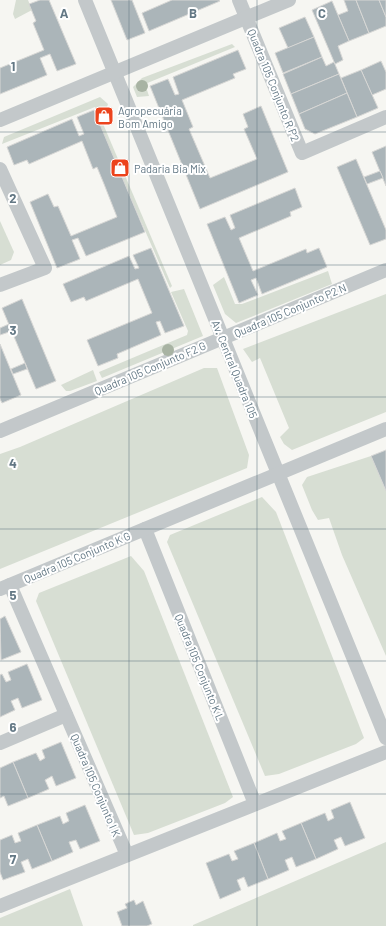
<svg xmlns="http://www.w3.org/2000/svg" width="386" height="926" font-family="Barlow,sans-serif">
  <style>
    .green { fill: #d7ded3 }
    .building { fill: #abb5b9; stroke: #d7d7d5 }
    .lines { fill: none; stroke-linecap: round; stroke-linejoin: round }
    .minor { stroke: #c3c8ca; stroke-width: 14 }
    .tree { fill: #a8b3a3 }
    .grid { fill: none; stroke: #637885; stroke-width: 1; stroke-opacity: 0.55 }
    .labels { text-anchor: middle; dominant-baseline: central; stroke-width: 4; stroke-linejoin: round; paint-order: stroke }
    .street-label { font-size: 11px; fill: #637885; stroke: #fff }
    .poi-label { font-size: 11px; fill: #637885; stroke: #fff; text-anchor: start }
    .grid-label { font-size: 13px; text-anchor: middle; font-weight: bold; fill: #637885; stroke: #fff; stroke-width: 4; stroke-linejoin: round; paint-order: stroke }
  </style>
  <rect width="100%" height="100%" fill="#f6f6f2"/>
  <g class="green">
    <polygon points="16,0 28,0 32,10 15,19 13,14"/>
    <polygon points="232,44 235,47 145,84 149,96 137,97 133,87 142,78"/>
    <polygon points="100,97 108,104 106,110 99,113 95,107 2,144 4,137"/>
    <polygon points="101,119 172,286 170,288 97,120"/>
    <polygon points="0,221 14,252 11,260 0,265"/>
    <polygon points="328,271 332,284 236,323 225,314 213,285 224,277 235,304 242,304"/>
    <polygon points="184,289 203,336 102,378 99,372 187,335 188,331 171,292"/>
    <polygon points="386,294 386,412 292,450 284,444 280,437 289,428 260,358 252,362 243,349"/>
    <polygon points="204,368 217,368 249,455 247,468 0,569 0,454 20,447"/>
    <polygon points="93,370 97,381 70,391 66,391 61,385"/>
    <polygon points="371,456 386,491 386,656 342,555 329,518 318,520 312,510 302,485 307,477"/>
    <polygon points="262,497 276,512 364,738 356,744 279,774 265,776 167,542 170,535"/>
    <polygon points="131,556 144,571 233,797 225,803 148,833 134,835 36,601 39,593"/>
    <polygon points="386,842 386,926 193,926 193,925"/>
    <polygon points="70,889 83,926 0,926 0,918"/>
  </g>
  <g class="building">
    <polygon points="40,0 49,0 76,64 57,71 50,54 40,58 47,75 0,94 0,68 44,50 33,23 36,21 29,4"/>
    <polygon points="111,0 132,0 145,33 127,40"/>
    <polygon points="172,0 219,0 220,1 149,31 142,13"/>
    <polygon points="344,0 356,0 369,33 349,41 338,15 348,11"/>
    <polygon points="356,0 379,0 386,17 386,26 369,33"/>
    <polygon points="379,0 386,0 386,17"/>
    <polygon points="332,1 349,41 338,46 343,60 335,64 312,10"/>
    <polygon points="305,17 314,37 288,48 279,28"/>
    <polygon points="314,37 322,57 283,73 275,53"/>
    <polygon points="238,50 246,69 233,74 235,78 182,100 193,127 189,129 210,178 257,159 244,129 248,127 243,114 261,106 288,172 200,209 150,86 168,79 175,95 179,94 173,77"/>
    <polygon points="322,57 326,66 334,62 339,74 291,94 283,74"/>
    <polygon points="381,61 386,72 386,89 372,95 361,70"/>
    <polygon points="361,70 378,108 357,117 341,78"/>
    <polygon points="339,74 347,93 299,114 291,94"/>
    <polygon points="347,93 357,117 315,134 305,129 299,114"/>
    <polygon points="94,110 145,232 86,256 78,238 72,240 80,259 57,268 30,202 48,194 54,207 58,206 71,236 117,217 104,184 97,167 93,169 82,141 29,164 27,160 14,165 7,147 72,119 79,136 84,134 77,117"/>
    <polygon points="386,146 386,186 372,152"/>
    <polygon points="356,159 386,230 386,239 370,245 337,167"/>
    <polygon points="380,171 383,178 367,184 364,177"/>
    <polygon points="295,188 302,207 290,212 291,216 239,238 253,271 306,249 307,253 319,248 327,267 262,294 256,278 251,280 258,295 239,303 207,224 225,217 231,230 235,228 230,215"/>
    <polygon points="151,248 184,326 165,333 160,321 156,322 161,335 117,354 118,358 98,366 87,340 152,313 138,279 86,301 84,297 71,302 63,284 129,256 135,269 139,268 133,255"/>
    <polygon points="22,299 56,381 36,389 2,308"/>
    <polygon points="9,324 12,331 0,335 0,328"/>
    <polygon points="0,344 21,395 2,403 0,399"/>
    <polygon points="25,363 27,369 13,374 11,369"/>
    <polygon points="386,450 386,491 371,456"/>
    <polygon points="5,616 21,652 1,660 0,619"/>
    <polygon points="27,664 42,700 22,708 18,698 11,701 15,710 0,717 0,675 2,674 6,682 11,680 8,672"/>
    <polygon points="61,742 76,778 56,786 52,776 45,780 49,789 28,798 13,762 36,753 40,761 45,758 42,750"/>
    <polygon points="13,762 28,798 8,806 4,796 0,798 0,768"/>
    <polygon points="350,802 365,838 345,846 341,837 334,840 338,849 316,859 301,823 325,813 328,821 334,818 331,810"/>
    <polygon points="85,805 100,841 80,849 76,840 69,842 73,852 52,861 37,825 60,816 63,824 69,821 66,813"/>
    <polygon points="301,823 316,859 296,867 292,857 285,860 289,870 268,879 254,843 277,833 280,841 286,839 282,831"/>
    <polygon points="37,825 52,861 32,869 28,859 21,862 25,872 3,880 0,872 0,840 12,835 15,843 21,841 18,833"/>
    <polygon points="254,843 268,879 248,887 244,877 237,880 241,890 220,899 206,863 229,854 232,861 238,859 234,851"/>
    <polygon points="134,900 136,905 143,901 152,924 147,926 122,926 117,912 127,908 125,904"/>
  </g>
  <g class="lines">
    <g class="minor">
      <polyline points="85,0 386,738"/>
      <polyline points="239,0 302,153 386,117"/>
      <polyline points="0,120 289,0"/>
      <polyline points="0,169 45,268 0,285"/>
      <polyline points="0,431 386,270"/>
      <polyline points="145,529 255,804"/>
      <polyline points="10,585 127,855"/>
      <polyline points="0,589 386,429"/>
      <polyline points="0,743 66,715"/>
      <polyline points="0,906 386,752"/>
    </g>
  </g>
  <g class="tree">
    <circle cx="142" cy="86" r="6"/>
    <circle cx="168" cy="350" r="6"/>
  </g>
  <path class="grid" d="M129 0V926M257 0V926M0 132H386M0 265H386M0 397H386M0 529H386M0 661H386M0 794H386"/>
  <defs>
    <symbol id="shop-square" viewBox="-11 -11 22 22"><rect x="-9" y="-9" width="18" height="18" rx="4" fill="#ec431c" stroke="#fff"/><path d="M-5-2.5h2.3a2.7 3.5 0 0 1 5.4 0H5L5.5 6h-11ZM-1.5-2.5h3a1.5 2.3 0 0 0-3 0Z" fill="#fff"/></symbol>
  </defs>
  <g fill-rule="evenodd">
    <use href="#shop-square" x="93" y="105" width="22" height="22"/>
    <use href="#shop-square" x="109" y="157" width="22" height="22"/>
  </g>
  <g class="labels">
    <g class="street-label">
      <text transform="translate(274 85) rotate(68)">Quadra 105 Conjunto R P2</text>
      <text transform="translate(290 310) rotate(-23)">Quadra 105 Conjunto P2 N</text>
      <text transform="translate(150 368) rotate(-23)">Quadra 105 Conjunto F2 G</text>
      <text transform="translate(235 369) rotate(68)">Av. Central Quadra 105</text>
      <text transform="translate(77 557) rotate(-23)">Quadra 105 Conjunto K G</text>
      <text transform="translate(200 667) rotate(68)">Quadra 105 Conjunto K L</text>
      <text transform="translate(96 785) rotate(67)">Quadra 105 Conjunto I K</text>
    </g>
    <g class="poi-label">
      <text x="118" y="110">Agropecuária<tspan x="118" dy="13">Bom Amigo</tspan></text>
      <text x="134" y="168">Padaria Bia Mix</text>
    </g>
  </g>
  <g class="grid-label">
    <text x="64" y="18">A</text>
    <text x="193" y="18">B</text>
    <text x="322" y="18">C</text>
    <text x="13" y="71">1</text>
    <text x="13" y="203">2</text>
    <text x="13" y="335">3</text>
    <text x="13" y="468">4</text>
    <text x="13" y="600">5</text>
    <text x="13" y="732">6</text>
    <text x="13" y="864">7</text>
  </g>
</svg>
